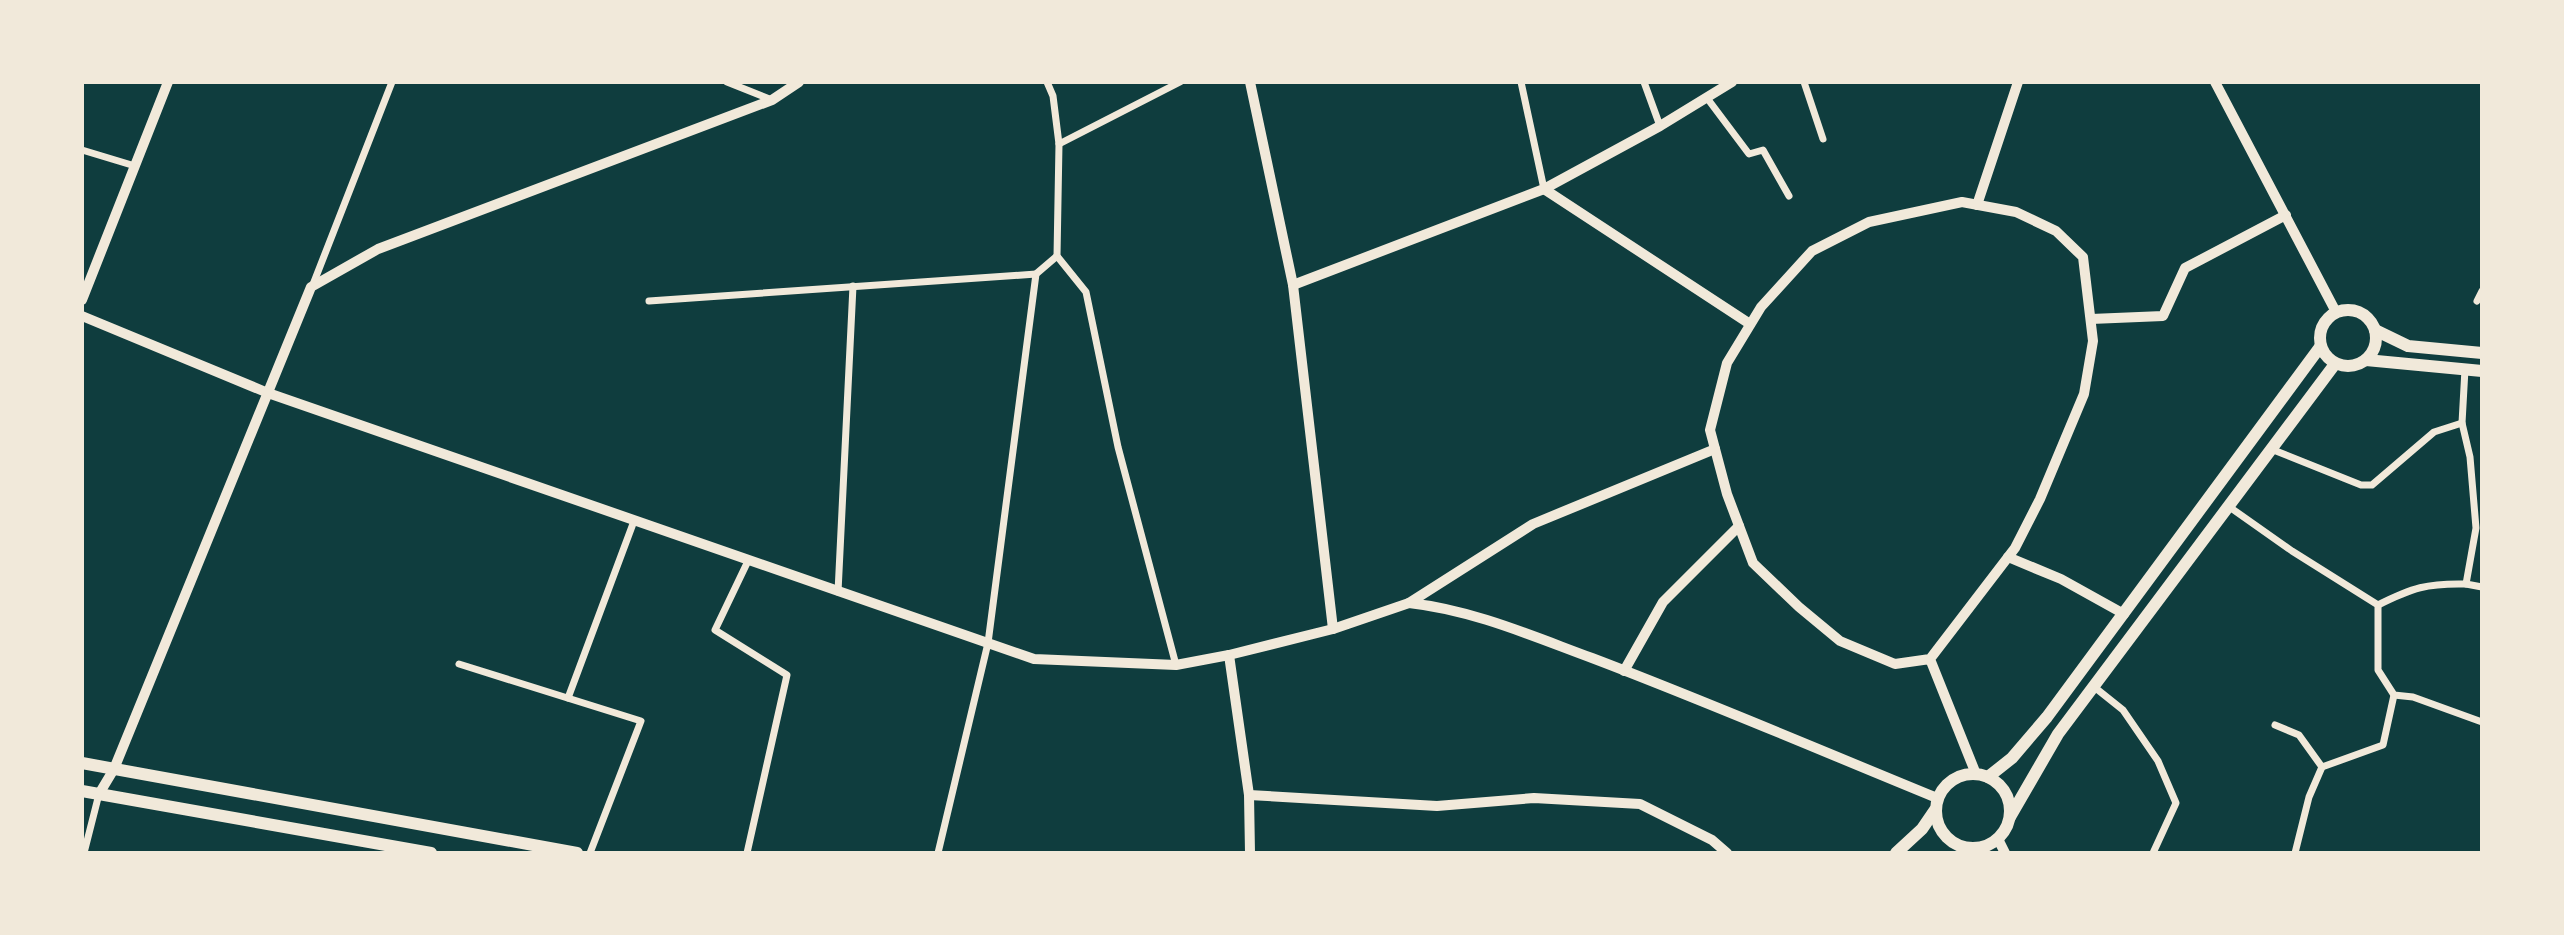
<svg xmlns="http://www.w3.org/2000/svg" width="2564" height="935" font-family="Lato,sans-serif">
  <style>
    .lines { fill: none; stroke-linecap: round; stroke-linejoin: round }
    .minor { stroke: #f1e9da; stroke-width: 7 }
    .tertiary { stroke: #f1e9da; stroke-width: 10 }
    .secondary { stroke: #f1e9da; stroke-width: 12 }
  </style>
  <rect width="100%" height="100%" fill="#0f3d3e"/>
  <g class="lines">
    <g class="minor">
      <polyline points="727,82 772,100"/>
      <polyline points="1047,82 1053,96 1059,144 1057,256 1086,292 1118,447 1176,665"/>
      <polyline points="1521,82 1544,189"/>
      <polyline points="1644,82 1660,126"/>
      <polyline points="1804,82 1823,139"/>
      <polyline points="1707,98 1749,154 1763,150 1789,196"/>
      <polyline points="1059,144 1180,82"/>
      <polyline points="82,150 135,166"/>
      <polyline points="312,287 392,82"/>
      <polyline points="649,301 1036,274"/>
      <polyline points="2477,301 2482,291"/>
      <polyline points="2465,369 2462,423 2470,457 2476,528 2466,584 2482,587"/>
      <polyline points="2271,449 2361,485 2372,485 2434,432 2462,423"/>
      <polyline points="2228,506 2292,551 2378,605 2378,670 2394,695 2413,697 2482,722"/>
      <polyline points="838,592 853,286"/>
      <path d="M2378 605C2412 588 2427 583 2466 584"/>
      <polyline points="459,664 641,721 590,853"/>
      <polyline points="2093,686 2123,710 2158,761 2176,803 2153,853"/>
      <polyline points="568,698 634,521"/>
      <polyline points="2275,725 2299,735 2322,767"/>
      <polyline points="84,853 99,794"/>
      <polyline points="747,853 787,675 715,630 748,561"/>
      <polyline points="938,853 988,643 1036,274 1057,256"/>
      <polyline points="2295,853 2309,797 2322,767 2383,745 2394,695"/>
    </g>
    <g class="tertiary">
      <polyline points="1250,82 1293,285 1333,629"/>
      <polyline points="2215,82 2336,312"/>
      <polyline points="1544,189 1750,324"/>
      <polyline points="1977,205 2018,82"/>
      <polyline points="1293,285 1544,189 1660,126 1732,82"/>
      <polyline points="82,300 168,82"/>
      <polyline points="82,316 268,393 1034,659 1176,665 1229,655 1333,629 1409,603 1533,524 1715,449"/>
      <polyline points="2091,319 2163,316 2185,268 2286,215"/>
      <polyline points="2008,557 2061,579 2124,614"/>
      <path d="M1409 603C1473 610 1532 636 1592 658 1708 702 1822 751 1937 798"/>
      <polyline points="1229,655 1249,795 1250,853"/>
      <polyline points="1930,659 1895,664 1840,641 1799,607 1753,563 1727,494 1710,430 1727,363 1761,307 1812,251 1869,222 1962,202 2016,212 2056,231 2083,257 2093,341 2084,394 2040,499 2015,548 1930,659 1976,774"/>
      <polyline points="1624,671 1663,602 1739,526"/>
      <polyline points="99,794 114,769 311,287 378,249 772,100 799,82"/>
      <polyline points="1249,795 1437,806 1534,798 1640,804 1712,840 1727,853"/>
      <polyline points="1998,839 2005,853"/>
    </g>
    <g class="secondary">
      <circle cx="2348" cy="338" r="28"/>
      <polyline points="2375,330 2408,346 2482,353"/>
      <polyline points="2366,360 2482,371"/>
      <polyline points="82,763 577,853"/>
      <circle cx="1973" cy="811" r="37"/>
      <polyline points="1988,777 2012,758 2047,717 2320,347"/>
      <polyline points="82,791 431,853"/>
      <polyline points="2010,817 2058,734 2335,364"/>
      <polyline points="1896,853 1922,829 1935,810"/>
    </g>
  </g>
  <rect width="2564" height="935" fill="none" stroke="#f1e9da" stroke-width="168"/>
</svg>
